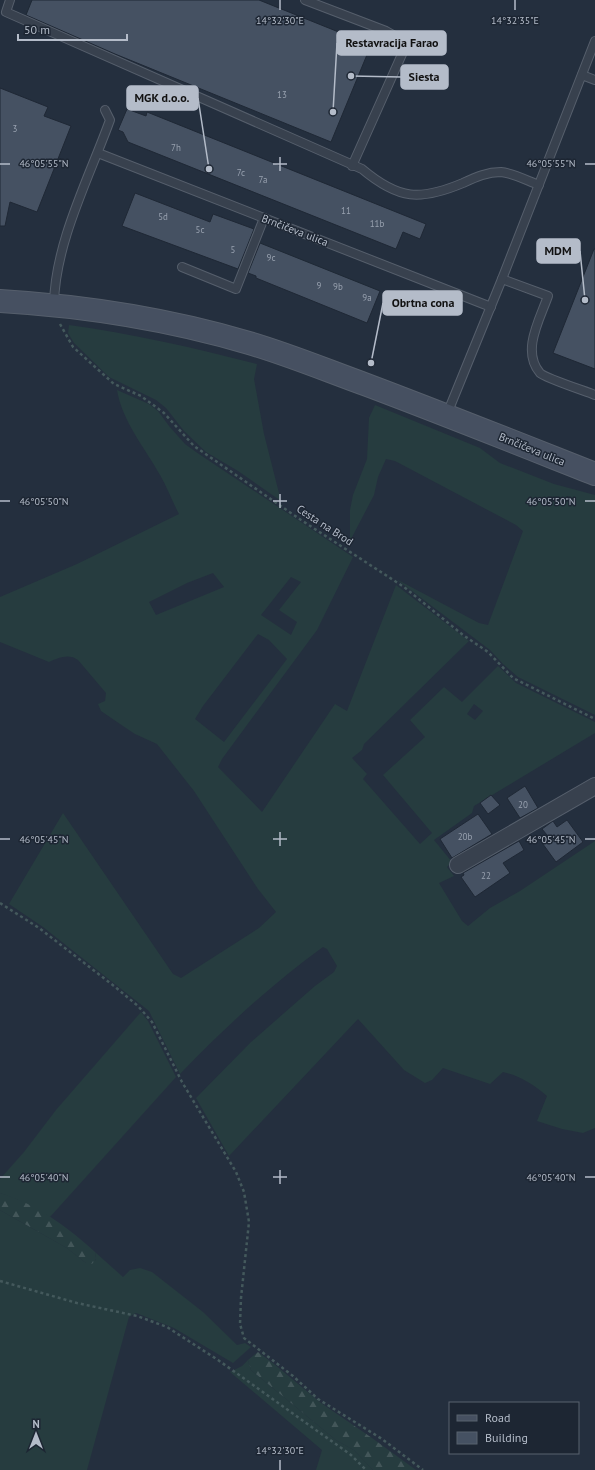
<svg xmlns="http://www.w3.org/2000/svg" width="595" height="1470" font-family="'PT Sans',sans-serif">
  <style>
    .grass { fill: #263c3f; fill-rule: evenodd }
    .forest { fill: url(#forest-firs) }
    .building { fill: #455162; stroke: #1f2835 }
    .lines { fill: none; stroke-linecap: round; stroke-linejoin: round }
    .lane-casing { stroke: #565f6c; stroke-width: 10 }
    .street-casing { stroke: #565f6c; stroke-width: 18 }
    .secondary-casing { stroke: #565f6c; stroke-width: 24 }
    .path { stroke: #44595c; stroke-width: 2.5; stroke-dasharray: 3 3; stroke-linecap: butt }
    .lane { stroke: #38414e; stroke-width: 8 }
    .street { stroke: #38414e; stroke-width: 16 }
    .secondary { stroke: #465061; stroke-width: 22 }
    .ticks { fill: none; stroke: #b4bcc9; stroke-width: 1.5 }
    .labels { text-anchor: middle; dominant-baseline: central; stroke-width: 3; stroke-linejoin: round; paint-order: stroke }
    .number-label { font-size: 9px; fill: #98a1af }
    .street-label { font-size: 11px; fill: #b4bcc9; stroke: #1d2633 }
    .ticks-label { font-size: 10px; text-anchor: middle; fill: #b4bcc9; stroke: #1d2633; stroke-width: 3; stroke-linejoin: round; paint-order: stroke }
    .leader { fill: none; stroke: #b4bcc9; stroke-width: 1.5 }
    .callout-dot { fill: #b4bcc9; stroke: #1d2633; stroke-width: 1.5 }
    .callout { fill: #b4bcc9; stroke: #b4bcc9; stroke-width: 1.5 }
    .callout-label { font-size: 12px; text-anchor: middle; font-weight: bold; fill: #111 }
  </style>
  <defs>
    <pattern id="forest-firs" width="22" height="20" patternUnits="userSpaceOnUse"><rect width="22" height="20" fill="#263c3f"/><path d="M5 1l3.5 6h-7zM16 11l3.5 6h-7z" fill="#435659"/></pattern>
  </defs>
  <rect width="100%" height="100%" fill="#242f3e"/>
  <g class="grass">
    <path d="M69 325C133 334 195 348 257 364L254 379 264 434 281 501 238 471 206 452 184 431 166 408 156 400 109 377 74 343 68 333Z"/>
    <path d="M117 390 149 404 158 411 169 426 185 444 196 452 353 557 317 630 222 759 218 767 262 812 335 704 347 711 396 585 469 641 364 744 362 750 352 758 367 774 363 779 420 844 432 833 383 775 425 737 410 720 444 687 462 702 498 666 516 683 595 722V733L474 806 472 813 434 840 452 862 447 867 454 876 439 883 462 921 468 926 490 908 520 891 595 841V1128L583 1133 562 1129 537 1121 547 1096C534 1085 520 1076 503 1072L490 1084 443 1068 432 1080 425 1083 404 1070 358 1019 229 1156 196 1098 251 1042 315 986 334 972 337 966 327 949 323 947C271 985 224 1028 180 1074L149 1011 43 927 9 904 63 813 173 974 181 978 259 928 276 912 258 889 194 791 157 744 135 734 120 724 101 711 98 704 105 701 106 693 78 660C69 653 58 658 49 662L0 642V597L77 564 179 514C172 501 167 487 160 475 145 448 122 421 117 390ZM213 573 224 587 156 615 149 602 187 583ZM291 577 301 582 279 610 297 622 291 635 261 615ZM258 634 269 640 287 659 224 742 195 719 203 706ZM474 704 483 711 475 720 467 714Z"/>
    <polygon points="375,405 480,448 500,463 554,484 595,495 595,715 518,677 503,664 490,650 396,579 479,623 488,625 523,531 516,525 395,461 386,459 378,477 374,495 350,541 350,510 353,495 367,459 369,418"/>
    <polygon points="141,1012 148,1021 176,1077 50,1217 18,1200 0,1193 0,1179 24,1152 56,1110"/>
    <polygon points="0,1210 67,1248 86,1263 96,1260 95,1252 123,1277 130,1270 140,1268 152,1272 203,1312 237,1345 245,1343 251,1347 233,1363 174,1328 136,1313 129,1317 87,1470 0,1470"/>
    <polygon points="248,1360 251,1370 336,1440 354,1450 373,1470 316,1470 322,1450 230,1372 242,1366"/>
  </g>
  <g class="forest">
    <path d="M0 1193C36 1204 68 1227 95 1252L96 1259 92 1264 86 1263 67 1248 0 1210Z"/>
    <polygon points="258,1352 274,1364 321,1403 372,1438 416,1470 373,1470 354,1450 336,1440 251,1370 248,1360"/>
  </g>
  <g class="building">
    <polygon points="32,0 259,0 371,45 331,142 115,54 26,15"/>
    <polygon points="0,88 48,107 44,116 71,126 37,212 10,202 5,226 0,226"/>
    <polygon points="127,109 146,116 147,112 426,224 420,239 403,232 396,249 128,142 123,132 118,130"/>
    <polygon points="135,193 210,222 213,214 254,229 238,269 122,226"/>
    <polygon points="260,243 380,291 367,323 256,278 256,276 248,273"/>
    <polygon points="594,249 595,249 595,369 553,353"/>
    <polygon points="525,786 538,808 520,818 507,798"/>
    <polygon points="491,795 500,805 488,814 480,803"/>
    <polygon points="478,814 492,834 452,858 440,839"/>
    <polygon points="567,820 583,842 556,862 540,840 547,835 542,829 553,821 557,827"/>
    <polygon points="519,841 524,850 503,863 510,873 475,897 461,877 464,875 463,873"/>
  </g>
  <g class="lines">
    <defs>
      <g id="lane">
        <path d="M10 0 6 12 362 169C399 200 420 201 463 183 476 177 487 172 501 172 513 173 528 181 539 185"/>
        <polyline points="305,0 386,31 407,43 352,166"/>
        <polyline points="582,75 595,80"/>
        <polyline points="98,153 491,307"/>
        <polyline points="182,267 236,289 264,218"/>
        <path d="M502 279 548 296C540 319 521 351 540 373 545 378 585 391 595 395"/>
        <path d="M54 304C55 243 89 178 110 120L105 110"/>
        <polyline points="447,414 502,279 595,41"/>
      </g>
      <polyline id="street" points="458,865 595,786"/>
      <path id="secondary" d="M0 301C84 306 168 319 249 343 290 355 328 371 367 385 444 414 519 444 595 474"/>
    </defs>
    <use href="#lane" class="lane-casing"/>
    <use href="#street" class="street-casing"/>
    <use href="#secondary" class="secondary-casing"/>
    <g class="path">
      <polyline points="60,324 73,347 114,384 141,396 164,413 194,446 301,520 404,587 463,635 488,652 513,678 595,719"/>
      <polyline points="0,903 39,928 114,986 138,1006 152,1022 182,1082 236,1172 244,1192 249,1222 241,1298 240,1324 244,1338 293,1376 318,1399 382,1439 423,1470"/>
      <polyline points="0,1281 77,1303 137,1316 167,1327 218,1360 351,1455 366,1470"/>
    </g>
    <use href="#lane" class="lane"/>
    <use href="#street" class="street"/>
    <use href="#secondary" class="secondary"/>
  </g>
  <path class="ticks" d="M280 0V10M515 0V10M280 157V171M0 164H10M273 164H287M585 164H595M280 494V508M0 501H10M273 501H287M585 501H595M280 832V846M0 839H10M273 839H287M585 839H595M280 1170V1184M0 1177H10M273 1177H287M585 1177H595M280 1460V1470"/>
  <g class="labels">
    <g class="number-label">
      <text x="282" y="94">13</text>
      <text x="15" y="128">3</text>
      <text x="176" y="147">7h</text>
      <text x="241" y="172">7c</text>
      <text x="263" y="179">7a</text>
      <text x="346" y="210">11</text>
      <text x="163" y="216">5d</text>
      <text x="377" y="223">11b</text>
      <text x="200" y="229">5c</text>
      <text x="233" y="249">5</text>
      <text x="271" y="257">9c</text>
      <text x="319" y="285">9</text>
      <text x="338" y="286">9b</text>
      <text x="367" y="297">9a</text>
      <text x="523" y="804">20</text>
      <text x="465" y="836">20b</text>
      <text x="486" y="875">22</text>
    </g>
    <g class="street-label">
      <text transform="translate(295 230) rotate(21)">Brnčičeva ulica</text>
      <text transform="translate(532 449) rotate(22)">Brnčičeva ulica</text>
      <text transform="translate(325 525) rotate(33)">Cesta na Brod</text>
    </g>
  </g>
  <g class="ticks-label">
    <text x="280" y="24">14°32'30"E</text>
    <text x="515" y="24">14°32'35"E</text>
    <text x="44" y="167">46°05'55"N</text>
    <text x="551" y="167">46°05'55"N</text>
    <text x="44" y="505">46°05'50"N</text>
    <text x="551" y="505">46°05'50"N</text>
    <text x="44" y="843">46°05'45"N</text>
    <text x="551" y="843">46°05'45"N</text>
    <text x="44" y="1181">46°05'40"N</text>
    <text x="551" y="1181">46°05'40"N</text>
    <text x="280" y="1454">14°32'30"E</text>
  </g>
  <path class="leader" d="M333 112L337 43M351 76L401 77M209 169L198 98M585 300L580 251M371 363L383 303"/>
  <g class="callout-dot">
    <circle cx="333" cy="112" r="4"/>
    <circle cx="351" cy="76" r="4"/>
    <circle cx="209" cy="169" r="4"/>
    <circle cx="585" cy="300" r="4"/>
    <circle cx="371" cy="363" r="4"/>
  </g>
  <g class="callout">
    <rect x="337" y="31" width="109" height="24" rx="4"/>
    <rect x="401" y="65" width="47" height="24" rx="4"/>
    <rect x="127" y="86" width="71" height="24" rx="4"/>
    <rect x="537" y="239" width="43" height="24" rx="4"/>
    <rect x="383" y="291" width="79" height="24" rx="4"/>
  </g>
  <g class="callout-label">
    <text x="392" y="47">Restavracija Farao</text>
    <text x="424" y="81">Siesta</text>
    <text x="162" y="102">MGK d.o.o.</text>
    <text x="558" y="255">MDM</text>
    <text x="423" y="307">Obrtna cona</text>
  </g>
  <rect x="449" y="1402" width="130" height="52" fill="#1d2633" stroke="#59626f"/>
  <rect x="457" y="1415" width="20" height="6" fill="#465061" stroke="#59626f"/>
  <text x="485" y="1422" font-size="12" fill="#b4bcc9">Road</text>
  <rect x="457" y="1432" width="20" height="12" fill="#455162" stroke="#59626f"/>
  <text x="485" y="1442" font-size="12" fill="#b4bcc9">Building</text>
  <g transform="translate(36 1434)" stroke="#1d2633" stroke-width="3" paint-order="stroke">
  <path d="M0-3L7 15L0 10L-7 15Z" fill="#b4bcc9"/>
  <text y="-6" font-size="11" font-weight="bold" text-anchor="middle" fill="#b4bcc9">N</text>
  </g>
  <path d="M18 34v6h109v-6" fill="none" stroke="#b4bcc9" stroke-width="2"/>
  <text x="24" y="34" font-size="12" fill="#b4bcc9" stroke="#1d2633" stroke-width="3" paint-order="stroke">50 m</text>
</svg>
